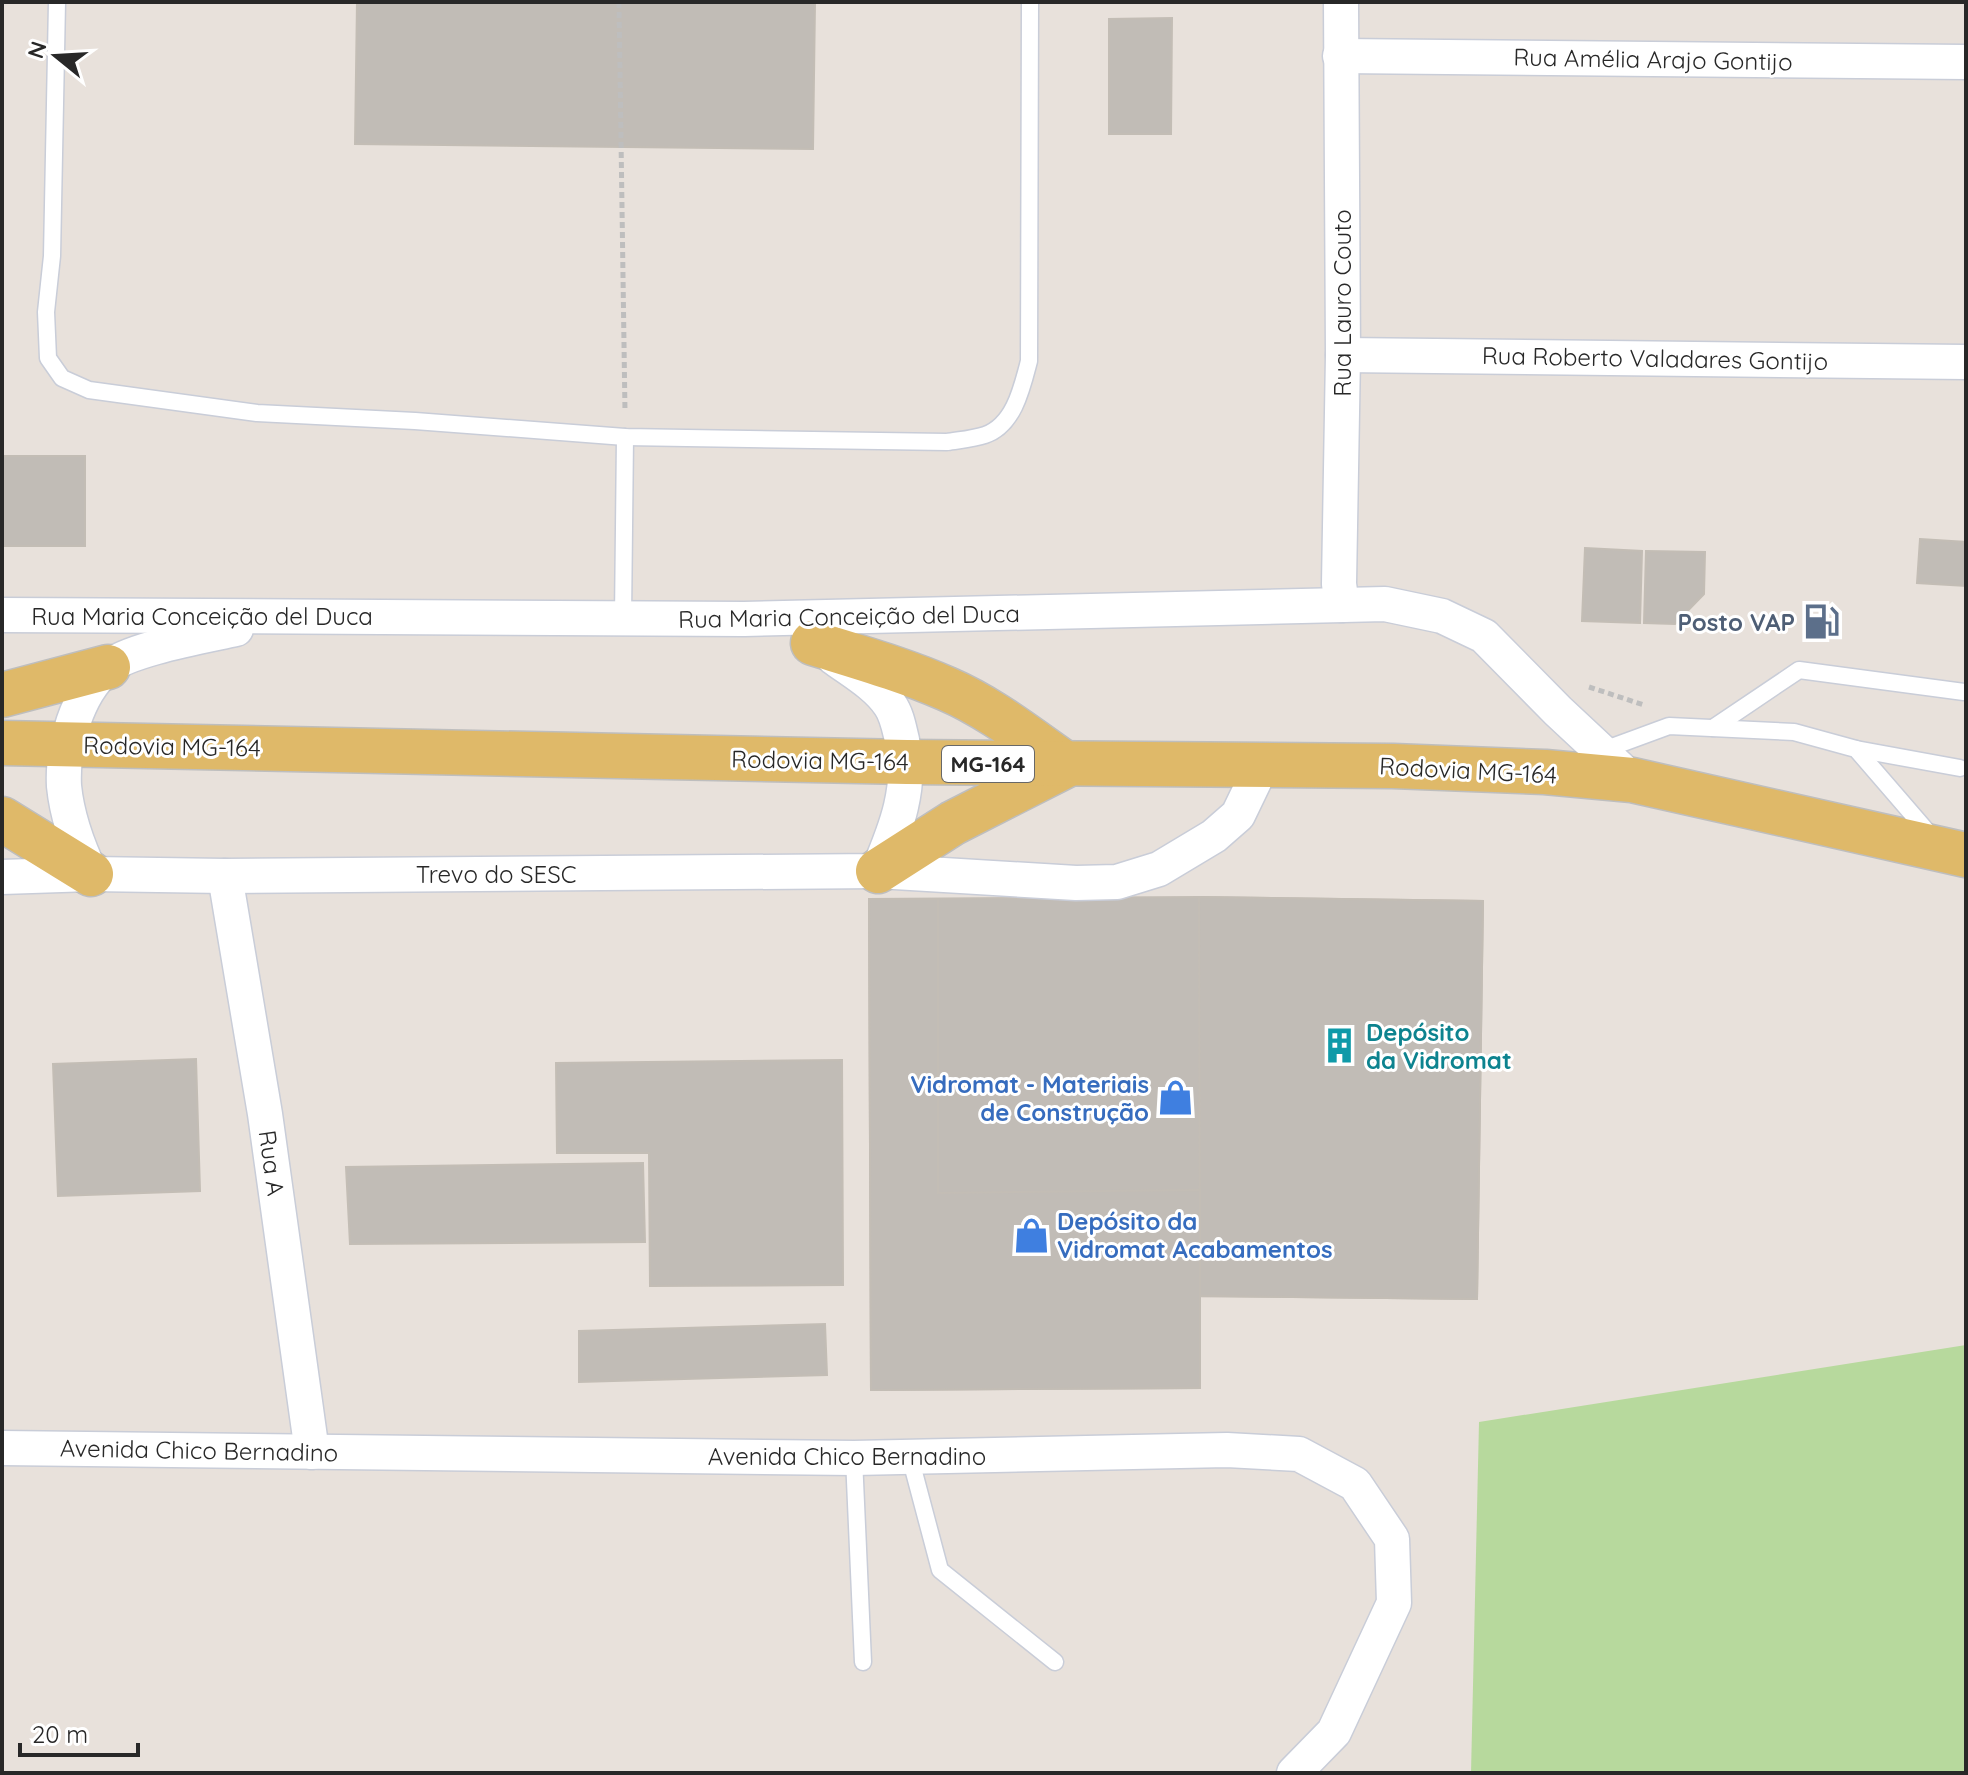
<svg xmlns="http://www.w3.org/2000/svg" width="1968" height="1775" font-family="Quicksand,sans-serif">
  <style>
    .green { fill: #b7d99d }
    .building { fill: #c1bcb6; stroke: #c3bdb5; stroke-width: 2 }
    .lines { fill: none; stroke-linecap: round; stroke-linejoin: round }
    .lane-casing { stroke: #c9cdd8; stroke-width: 19 }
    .street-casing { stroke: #c9cdd8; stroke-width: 37 }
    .primary-casing { stroke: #bebebe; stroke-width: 47 }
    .path { stroke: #bebebe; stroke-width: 5; stroke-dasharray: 6 4; stroke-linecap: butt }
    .lane { stroke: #fff; stroke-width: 16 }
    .street { stroke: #fff; stroke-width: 34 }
    .primary { stroke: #dfb969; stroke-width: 44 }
    .labels { text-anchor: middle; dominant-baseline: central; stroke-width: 6; stroke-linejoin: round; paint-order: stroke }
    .shield { fill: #fff; stroke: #686868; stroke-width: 2 }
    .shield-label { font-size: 22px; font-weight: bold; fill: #282828 }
    .street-label { font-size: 24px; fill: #282828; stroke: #fff }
    .service-label { font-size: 24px; font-weight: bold; fill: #4e5e75; stroke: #fff; text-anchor: end }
    .culture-label { font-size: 24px; font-weight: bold; fill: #0d838f; stroke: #fff; text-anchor: start }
    .shop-label { font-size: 24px; font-weight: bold; fill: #366cbe; stroke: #fff; text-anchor: end }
  </style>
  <rect width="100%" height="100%" fill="#e8e1db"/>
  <polygon class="green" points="1966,1345 1966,1773 1471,1773 1479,1422"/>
  <g class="building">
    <polygon points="357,2 815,2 813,149 355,144"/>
    <polygon points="1172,18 1171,134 1109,134 1109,19"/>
    <rect x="2" y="456" width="83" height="90"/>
    <polygon points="1920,539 1966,542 1966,586 1917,583"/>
    <polygon points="1585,548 1642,551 1640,623 1582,621"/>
    <polygon points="1646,551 1705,552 1704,594 1675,624 1644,623"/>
    <polygon points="1199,897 1483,901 1477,1299 1200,1296 1200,1388 871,1390 869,899"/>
    <polygon points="1199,897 1483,901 1477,1299 1200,1296"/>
    <polygon points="869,899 938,899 938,1193 1200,1190 1200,1388 871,1390"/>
    <polygon points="196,1059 200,1191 58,1196 53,1064"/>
    <polygon points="842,1060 843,1285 650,1286 649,1153 557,1153 556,1063"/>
    <polygon points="643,1163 645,1242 350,1244 346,1167"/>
    <polygon points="825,1324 827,1375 579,1382 579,1331"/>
  </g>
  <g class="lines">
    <defs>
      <g id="lane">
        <path d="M57 2 52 256 46 312 48 358 62 378 89 390 257 413 415 421 625 437 947 442C959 440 973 439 985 435 1014 425 1022 388 1029 361L1030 2"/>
        <polyline points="623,618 625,437"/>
        <polyline points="1713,728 1799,670 1964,692"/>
        <polyline points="1856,749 1960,768"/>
        <polyline points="1601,751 1669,726 1794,732 1856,749 1932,837"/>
        <polyline points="910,1457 940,1570 1055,1662"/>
        <polyline points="854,1458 863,1662"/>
      </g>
      <g id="street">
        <polyline points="1341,2 1343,355 1339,584 1342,605"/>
        <polyline points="1340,56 1966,62"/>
        <polyline points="1343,355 1966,362"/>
        <polyline points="2,615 744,619 1385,604 1442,616 1484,636 1558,711 1632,780"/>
        <path d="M236 629C205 636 129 649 107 668 77 693 62 747 64 786 67 816 78 847 91 874L225 876 878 871C896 829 913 786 902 740 899 728 897 715 890 705 877 685 852 671 833 657"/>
        <polyline points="878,871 1076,883 1117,882 1159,869 1214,836 1238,815 1262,765"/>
        <polyline points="225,876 265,1114 312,1452"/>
        <polyline points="2,877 91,874"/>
        <polyline points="2,1448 854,1458 1227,1450 1299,1454 1355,1484 1392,1539 1394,1603 1334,1732 1294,1773"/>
      </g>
      <g id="primary">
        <path d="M813 643C858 657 904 670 947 689 991 708 1028 738 1067 765L953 823 878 871"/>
        <polyline points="2,695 108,667"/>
        <polyline points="2,743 907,762 1393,766 1545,772 1632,780 1966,855"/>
        <polyline points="2,819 91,874"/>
      </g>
    </defs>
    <use href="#lane" class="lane-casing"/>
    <use href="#street" class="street-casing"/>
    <use href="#primary" class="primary-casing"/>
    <g class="path">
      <polyline points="619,2 625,412"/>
      <polyline points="1589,687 1644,705"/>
    </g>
    <use href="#lane" class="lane"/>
    <use href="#street" class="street"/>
    <use href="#primary" class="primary"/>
  </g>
  <defs>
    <symbol id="fuel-bare" viewBox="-9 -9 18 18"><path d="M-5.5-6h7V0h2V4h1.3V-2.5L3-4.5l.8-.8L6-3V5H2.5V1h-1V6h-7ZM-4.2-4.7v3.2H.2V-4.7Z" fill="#5c6f8a" stroke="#fff" stroke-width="2.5" paint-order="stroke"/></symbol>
    <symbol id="building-bare" viewBox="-9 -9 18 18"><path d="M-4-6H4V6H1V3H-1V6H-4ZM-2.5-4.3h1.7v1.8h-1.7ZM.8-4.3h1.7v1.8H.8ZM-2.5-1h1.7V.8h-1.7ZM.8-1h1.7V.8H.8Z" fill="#0f9aa8" stroke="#fff" stroke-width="2.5" paint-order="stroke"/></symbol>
    <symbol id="shop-bare" viewBox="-9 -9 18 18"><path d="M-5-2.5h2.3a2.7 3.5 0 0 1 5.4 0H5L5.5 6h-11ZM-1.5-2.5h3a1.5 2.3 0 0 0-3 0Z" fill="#3f7fe0" stroke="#fff" stroke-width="2.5" paint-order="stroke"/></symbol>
  </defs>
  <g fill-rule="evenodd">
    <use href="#fuel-bare" x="1796" y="596" width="51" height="51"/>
    <use href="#building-bare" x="1314" y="1020" width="51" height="51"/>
    <use href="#shop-bare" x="1150" y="1072" width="51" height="51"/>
    <use href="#shop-bare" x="1006" y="1210" width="51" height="51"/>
  </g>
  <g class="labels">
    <rect class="shield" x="942" y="746" width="92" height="36" rx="6"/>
    <g class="shield-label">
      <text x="988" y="764">MG-164</text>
    </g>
    <g class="street-label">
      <text transform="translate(1653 59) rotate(1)">Rua Amélia Arajo Gontijo</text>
      <text transform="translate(1342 303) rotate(-90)">Rua Lauro Couto</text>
      <text transform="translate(1655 358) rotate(1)">Rua Roberto Valadares Gontijo</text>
      <text x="202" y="616">Rua Maria Conceição del Duca</text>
      <text transform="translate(849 616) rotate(-1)">Rua Maria Conceição del Duca</text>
      <text transform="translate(172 746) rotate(1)">Rodovia MG-164</text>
      <text transform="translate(820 760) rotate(1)">Rodovia MG-164</text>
      <text transform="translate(1468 770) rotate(3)">Rodovia MG-164</text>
      <text x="496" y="874">Trevo do SESC</text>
      <text transform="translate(272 1163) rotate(82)">Rua A</text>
      <text transform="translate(199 1450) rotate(1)">Avenida Chico Bernadino</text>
      <text x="847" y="1456">Avenida Chico Bernadino</text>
    </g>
    <g class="service-label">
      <text x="1795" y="622">Posto VAP</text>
    </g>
    <g class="culture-label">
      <text x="1366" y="1032">Depósito<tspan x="1366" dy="28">da Vidromat</tspan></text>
    </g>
    <g class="shop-label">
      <text x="1149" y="1084">Vidromat - Materiais<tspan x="1149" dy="28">de Construção</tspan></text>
      <text x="1057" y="1221" text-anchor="start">Depósito da<tspan x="1057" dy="28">Vidromat Acabamentos</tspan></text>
    </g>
  </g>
  <rect width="1968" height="1775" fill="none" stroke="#282828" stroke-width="8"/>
  <g transform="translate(56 56) rotate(288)" stroke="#ffffff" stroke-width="6" paint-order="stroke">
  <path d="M0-6L14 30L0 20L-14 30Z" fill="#282828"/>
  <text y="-12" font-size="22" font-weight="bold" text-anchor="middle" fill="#282828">N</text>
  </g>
  <path d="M20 1743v12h118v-12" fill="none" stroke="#282828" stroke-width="4"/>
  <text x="32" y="1743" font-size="24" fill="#282828" stroke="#ffffff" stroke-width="6" paint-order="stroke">20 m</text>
</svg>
